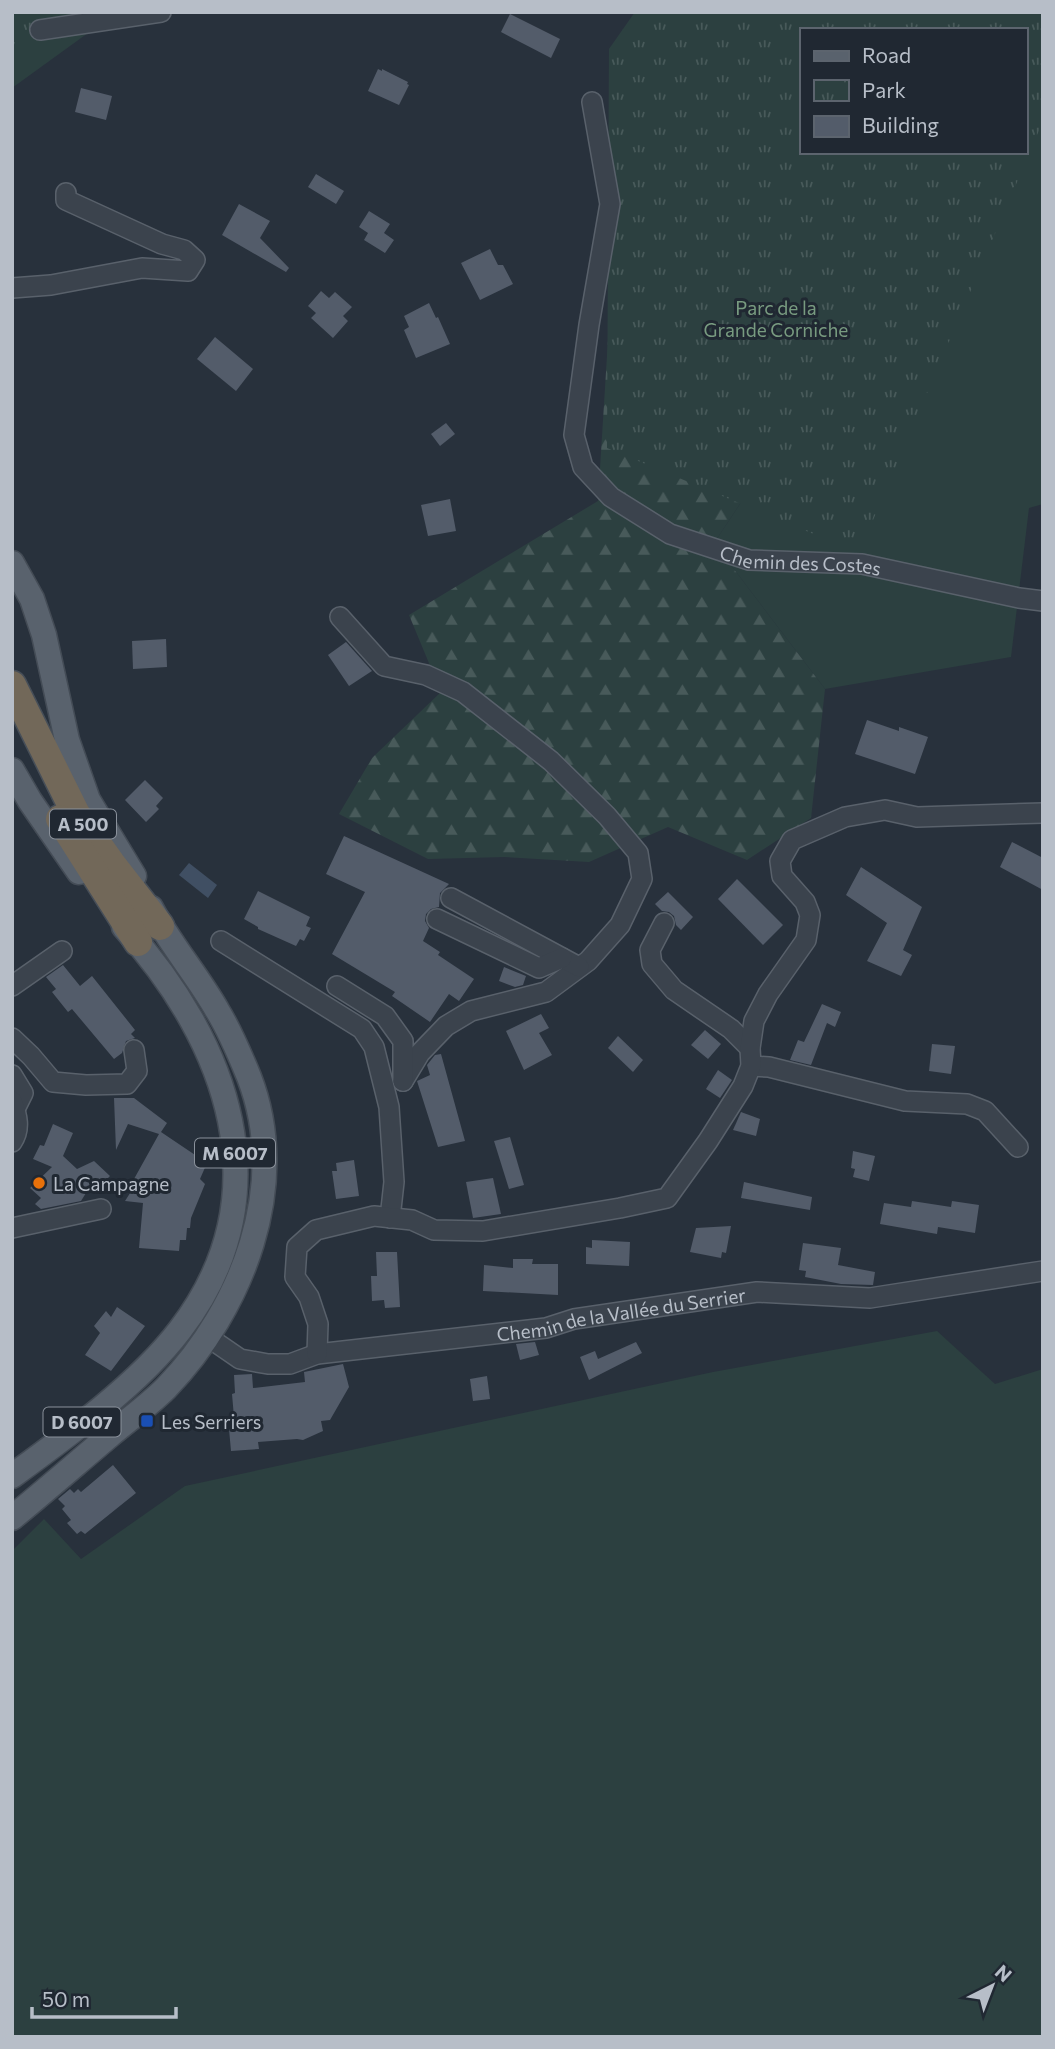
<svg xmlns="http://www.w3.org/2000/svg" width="1055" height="2049" font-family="Commissioner,sans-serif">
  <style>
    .grass { fill: #2c4040 }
    .forest { fill: url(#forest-firs) }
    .park { fill: url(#park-tufts); fill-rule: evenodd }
    .water { fill: #404f63 }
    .building { fill: #535c6a }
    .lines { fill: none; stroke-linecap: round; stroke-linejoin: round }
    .minor-casing { stroke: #59616b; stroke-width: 22 }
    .major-casing { stroke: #444c56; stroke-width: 27 }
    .highway-casing { stroke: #464e58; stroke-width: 31 }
    .minor { stroke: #3b434d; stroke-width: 19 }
    .major { stroke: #59626d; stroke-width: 24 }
    .highway { stroke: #726859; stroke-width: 28 }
    .food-dot { fill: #e8710a; stroke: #202832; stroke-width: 2.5 }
    .transit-dot { fill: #1a4fb4; stroke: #202832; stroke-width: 2.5 }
    .labels { text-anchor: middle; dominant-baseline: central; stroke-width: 6; stroke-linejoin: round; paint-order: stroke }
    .shield { fill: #202832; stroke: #8a919b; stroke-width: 2 }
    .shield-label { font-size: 18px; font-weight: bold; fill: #b7bec8 }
    .park-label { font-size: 19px; fill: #789b80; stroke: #202832 }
    .street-label { font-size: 19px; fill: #b7bec8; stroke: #202832 }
    .poi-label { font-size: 19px; fill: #b7bec8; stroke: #202832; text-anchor: start }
  </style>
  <defs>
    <pattern id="forest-firs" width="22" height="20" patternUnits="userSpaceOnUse" patternTransform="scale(1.75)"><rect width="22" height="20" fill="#2c4040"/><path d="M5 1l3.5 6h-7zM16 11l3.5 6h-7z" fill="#485a5a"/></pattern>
    <pattern id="park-tufts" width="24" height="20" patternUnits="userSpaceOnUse" patternTransform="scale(1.75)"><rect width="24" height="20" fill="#2c4040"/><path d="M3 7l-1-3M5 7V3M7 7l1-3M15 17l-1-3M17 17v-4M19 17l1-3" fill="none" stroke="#485a5a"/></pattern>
  </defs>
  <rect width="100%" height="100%" fill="#28313c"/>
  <g class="grass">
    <polygon points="12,12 117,12 12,88"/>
    <polygon points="1043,26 1043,504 1029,508 1011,657 825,689 714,543 973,152 1025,152"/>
    <polygon points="937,1331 995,1384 1043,1369 1043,2037 12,2037 12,1551 44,1519 81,1559 185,1486 713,1372"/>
  </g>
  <polygon class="forest" points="646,12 1043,12 1025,30 801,30 801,152 973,152 714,543 825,689 811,818 747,860 668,827 589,862 504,857 428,859 339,814 372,758 441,692 409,615 598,501 626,50"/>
  <g class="park">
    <polygon points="12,12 68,12 19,53 12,73"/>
    <path d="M635 12H1043V121L859 553 607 448 609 49ZM801 30H1025V152H801Z"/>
  </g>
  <polygon class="water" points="189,863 217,885 208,898 179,875"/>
  <g class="building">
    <polygon points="510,14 560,39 551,58 501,32"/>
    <polygon points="378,69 382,71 382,69 408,82 407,84 409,85 399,105 368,91"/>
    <polygon points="81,88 112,96 106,120 75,112"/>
    <polygon points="316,174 344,191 336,204 308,187"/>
    <polygon points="239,204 270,221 260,238 289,268 286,272 222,235"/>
    <polygon points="369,211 390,224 384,233 394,240 385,253 364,240 368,233 359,227"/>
    <polygon points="490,249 498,265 503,265 513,284 480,300 461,263"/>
    <polygon points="321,291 329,298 335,292 352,307 343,316 348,321 333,338 311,318 316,313 308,306"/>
    <polygon points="429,303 436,318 438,317 450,344 416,358 404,330 409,327 404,316"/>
    <polygon points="215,337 253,369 236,391 197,359"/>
    <polygon points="446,423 455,434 440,446 431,434"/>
    <polygon points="450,499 456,531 428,536 421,505"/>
    <polygon points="166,639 167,667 133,669 132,641"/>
    <polygon points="346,642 372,671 349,686 328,655"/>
    <polygon points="867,720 899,731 899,727 928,737 915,774 855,754"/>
    <polygon points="145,780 163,798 156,806 159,809 146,822 125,800"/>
    <polygon points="344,836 449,884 440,893 439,907 431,909 426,914 425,921 429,928 423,941 440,952 438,955 474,979 459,1001 449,994 430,1022 392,996 395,992 332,954 365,892 326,874"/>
    <polygon points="1012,842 1043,858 1043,890 1000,867"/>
    <polygon points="861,867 922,907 903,950 912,955 901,976 867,961 887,923 846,895"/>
    <polygon points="737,879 783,925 763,945 718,899"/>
    <polygon points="258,891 310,917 306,926 311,928 304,941 300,939 296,946 258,929 258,927 244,919"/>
    <polygon points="668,892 693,917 681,930 676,925 674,916 669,912 662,911 655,904"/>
    <polygon points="63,965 80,986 92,976 135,1030 131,1034 135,1038 126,1041 122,1053 114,1059 72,1009 68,1012 52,992 56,989 46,977"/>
    <polygon points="504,967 526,976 523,985 515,987 499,981"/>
    <polygon points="822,1004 841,1012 835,1027 827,1023 811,1065 790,1060 798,1040 804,1042"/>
    <polygon points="541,1014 549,1028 539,1033 552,1055 524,1070 506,1031"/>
    <polygon points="705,1030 721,1044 708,1059 691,1045"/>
    <polygon points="618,1036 643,1060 633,1072 608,1048"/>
    <polygon points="932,1044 955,1046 951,1074 929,1071"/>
    <polygon points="441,1054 465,1141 438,1147 417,1081 430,1075 427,1065 435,1055"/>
    <polygon points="718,1070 732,1080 720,1098 706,1089"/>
    <polygon points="114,1098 134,1098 167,1123 161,1132 207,1163 200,1179 205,1184 191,1218 190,1228 187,1228 186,1240 180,1240 179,1251 139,1248 143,1203 125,1201 132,1190 129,1188 159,1134 128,1124 116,1150"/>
    <polygon points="741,1112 760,1119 756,1136 733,1130"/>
    <polygon points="53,1124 73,1133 63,1156 77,1169 94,1161 110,1176 96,1190 91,1185 81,1201 41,1209 35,1204 41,1198 30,1188 52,1167 33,1159 40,1145 44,1146"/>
    <polygon points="510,1137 524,1185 509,1189 494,1141"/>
    <polygon points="853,1151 875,1156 869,1181 853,1177 855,1169 851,1168"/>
    <polygon points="354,1160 359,1196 336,1199 332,1171 337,1171 336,1163"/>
    <polygon points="493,1178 501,1214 473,1218 466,1182"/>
    <polygon points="744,1182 812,1197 810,1210 741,1198"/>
    <polygon points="912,1201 951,1207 952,1201 979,1205 975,1233 938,1227 937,1234 880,1224 884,1203 911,1207"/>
    <polygon points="731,1226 726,1253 722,1252 721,1258 690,1252 696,1228"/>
    <polygon points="592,1240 630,1242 629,1266 586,1264 586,1247 592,1248"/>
    <polygon points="803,1243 841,1248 838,1265 875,1272 873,1285 841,1284 805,1277 806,1271 799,1270"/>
    <polygon points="376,1252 397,1252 400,1307 385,1308 384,1300 372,1301 371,1276 377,1276"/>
    <polygon points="513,1259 533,1259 532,1264 558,1264 558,1295 483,1291 484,1265 513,1268"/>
    <polygon points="117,1307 145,1326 111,1371 85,1355 100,1333 94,1326 106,1311 111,1317"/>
    <polygon points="535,1342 539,1355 520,1360 516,1344"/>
    <polygon points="636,1342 642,1353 589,1380 580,1357 595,1351 598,1359"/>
    <polygon points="343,1364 349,1387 330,1420 321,1421 323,1431 303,1440 297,1439 258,1442 259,1449 231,1451 229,1429 235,1429 232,1394 235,1393 234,1375 252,1374 253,1388 305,1382 304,1372"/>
    <polygon points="487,1376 490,1399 473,1401 470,1379"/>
    <polygon points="113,1465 136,1493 85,1534 81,1531 77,1534 67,1523 71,1520 62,1509 65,1506 58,1499 70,1489 74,1493 78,1489 81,1492"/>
  </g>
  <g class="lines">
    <defs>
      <g id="minor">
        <polyline points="40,30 161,12"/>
        <path id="s1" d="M592 102 610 204 589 325 574 435 583 467 611 497 670 534 749 560 862 564 1019 598 1043 601"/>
        <polyline points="12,288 51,285 142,268 188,271 195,260 184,250 162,244 66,200 66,193"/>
        <polyline points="340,617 384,666 426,675 463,692 551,761 607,816 638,853 642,879 620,925 588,961 546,992 471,1011 446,1026 420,1053 403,1081"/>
        <polyline points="451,898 579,967"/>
        <polyline points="437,919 539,968 562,958"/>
        <polyline points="664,923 650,950 652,964 674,990 731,1029 750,1048"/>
        <polyline points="221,941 362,1029 374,1047 389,1107 394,1182 390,1218"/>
        <polyline points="12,986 62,951"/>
        <polyline points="337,986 385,1016 403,1041 403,1081"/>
        <polyline points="12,1038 31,1056 53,1082 86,1085 127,1084 137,1071 134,1050"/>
        <polyline points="751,1066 769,1067 905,1101 967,1104 985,1111 1018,1147"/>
        <polyline points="12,1075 23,1093 15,1109"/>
        <path d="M12 1101C17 1115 21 1129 12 1142"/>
        <polyline points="12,1228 101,1209"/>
        <path id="s2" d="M208 1337 240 1359 268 1364H290L317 1354 546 1328 574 1319 757 1292 870 1298 1043 1271"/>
        <polyline points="317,1354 318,1324 309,1297 295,1277 297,1247 316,1230 374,1216 412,1220 434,1230 483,1231 620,1208 667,1198 708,1141 743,1086 751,1066 750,1048 754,1021 768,994 806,940 810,915 805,902 782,876 780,861 792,840 845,817 885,810 917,817 1043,813"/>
      </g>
      <g id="major">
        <polyline points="12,563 32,599 44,635 67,740 88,800 134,876"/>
        <polyline points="12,770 30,801 79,872"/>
        <path d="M12 1476C67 1436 139 1384 180 1330 284 1194 228 1042 124 927"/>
        <path d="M12 1518C45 1491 77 1463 109 1436 128 1420 149 1405 166 1388 242 1309 291 1185 249 1077 240 1055 230 1031 217 1010 197 975 170 944 151 908"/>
      </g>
      <g id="highway">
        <polyline points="12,685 76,814 111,863 160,926"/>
        <polyline points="60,819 138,942"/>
      </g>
    </defs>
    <use href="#minor" class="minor-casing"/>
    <use href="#major" class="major-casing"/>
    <use href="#highway" class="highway-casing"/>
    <use href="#minor" class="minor"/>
    <use href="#major" class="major"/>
    <use href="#highway" class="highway"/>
  </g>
  <circle class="food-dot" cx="39" cy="1183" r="7"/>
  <rect class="transit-dot" x="140" y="1414" width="14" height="14" rx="3.5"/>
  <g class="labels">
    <g class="shield">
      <rect x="50" y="809.5" width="66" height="29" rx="5"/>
      <rect x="195" y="1138.5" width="80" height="29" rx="5"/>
      <rect x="43.5" y="1407.5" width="77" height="29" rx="5"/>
    </g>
    <g class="shield-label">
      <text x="83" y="824">A 500</text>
      <text x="235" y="1153">M 6007</text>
      <text x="82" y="1422">D 6007</text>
    </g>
    <g class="park-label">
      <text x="776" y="307">Parc de la<tspan x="776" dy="22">Grande Corniche</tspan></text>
    </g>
    <g class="street-label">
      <text stroke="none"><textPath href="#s1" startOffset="616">Chemin des Costes</textPath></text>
      <text stroke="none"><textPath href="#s2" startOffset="425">Chemin de la Vallée du Serrier</textPath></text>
    </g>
    <g class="poi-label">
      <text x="53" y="1183">La Campagne</text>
      <text x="161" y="1421">Les Serriers</text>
    </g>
  </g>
  <rect width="1055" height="2049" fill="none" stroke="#b7bec8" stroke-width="28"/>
  <rect x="800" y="28" width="228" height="126" fill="#202832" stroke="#5c646e" stroke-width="2"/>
  <rect x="814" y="51" width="35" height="10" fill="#59626d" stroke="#5c646e" stroke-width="2"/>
  <text x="862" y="63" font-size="21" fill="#b7bec8">Road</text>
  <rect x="814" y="80" width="35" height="21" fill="url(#park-tufts)" stroke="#5c646e" stroke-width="2"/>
  <text x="862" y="98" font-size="21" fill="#b7bec8">Park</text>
  <rect x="814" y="116" width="35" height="21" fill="#535c6a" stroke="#5c646e" stroke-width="2"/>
  <text x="862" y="133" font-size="21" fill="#b7bec8">Building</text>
  <g transform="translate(992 1986) rotate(42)" stroke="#202832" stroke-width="5" paint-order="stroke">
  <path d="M0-5L12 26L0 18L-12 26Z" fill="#b7bec8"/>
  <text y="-10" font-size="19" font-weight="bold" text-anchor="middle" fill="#b7bec8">N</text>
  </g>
  <path d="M32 2007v10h144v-10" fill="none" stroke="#b7bec8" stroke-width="3.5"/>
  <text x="42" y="2007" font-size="21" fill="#b7bec8" stroke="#202832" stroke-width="5" paint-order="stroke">50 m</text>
</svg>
